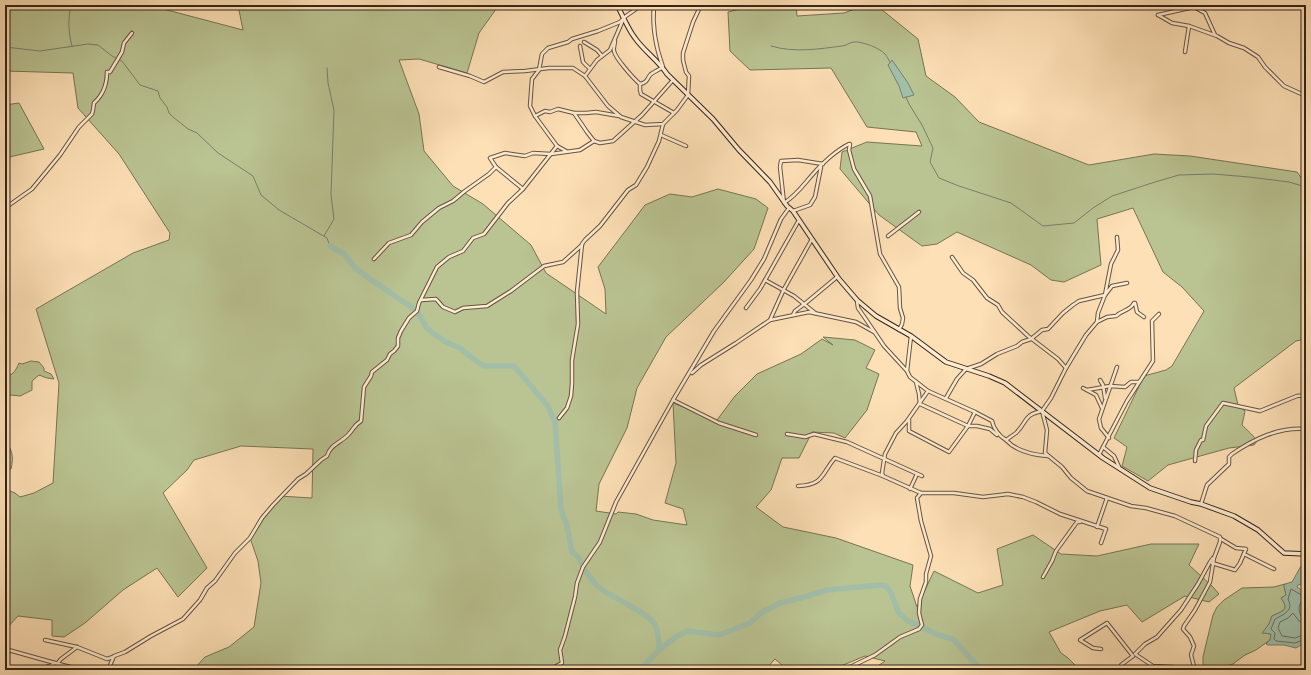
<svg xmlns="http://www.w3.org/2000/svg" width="1311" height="675" font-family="Cardo,serif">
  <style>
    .green { fill: #bac392; stroke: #777455 }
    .water { fill: #a2bea8; stroke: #76816e }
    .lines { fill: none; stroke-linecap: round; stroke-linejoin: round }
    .shore { stroke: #6b7260; stroke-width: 1 }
    .stream { stroke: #76816e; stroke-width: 1 }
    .river { stroke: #a2bea8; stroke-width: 5.5 }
    .street-casing { stroke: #665440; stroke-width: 4.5 }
    .secondary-casing { stroke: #342518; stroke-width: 5.5 }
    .street { stroke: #feebd0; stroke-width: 2.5 }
    .secondary { stroke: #feebd0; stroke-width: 3.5 }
  </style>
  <rect width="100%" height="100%" fill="#fee0b6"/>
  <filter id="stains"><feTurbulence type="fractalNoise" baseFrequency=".005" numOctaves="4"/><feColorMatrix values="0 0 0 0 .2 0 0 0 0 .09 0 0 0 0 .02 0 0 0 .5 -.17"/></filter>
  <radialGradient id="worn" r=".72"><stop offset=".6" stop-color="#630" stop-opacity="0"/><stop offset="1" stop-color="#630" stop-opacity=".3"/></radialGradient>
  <g class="green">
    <polygon points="5,5 148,5 243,30 238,5 499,5 479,33 467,73 419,59 399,60 419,114 424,151 453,186 483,204 531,245 546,273 606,314 605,289 598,267 645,205 670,194 692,197 718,189 756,199 768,208 754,249 724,282 666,337 637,388 627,428 599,484 596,511 616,514 618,512 636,514 653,520 687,525 683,509 665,503 676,463 673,403 717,420 735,396 757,374 801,354 822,339 833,345 823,337 855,340 875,350 866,368 879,374 867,410 845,438 834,433 812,432 799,458 782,458 771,490 756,507 783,527 836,538 913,565 910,586 917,607 934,571 978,593 1003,585 997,549 1033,535 1061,554 1097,556 1151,544 1199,544 1189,565 1213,587 1219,594 1209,602 1185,596 1142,622 1127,605 1100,611 1049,632 1061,653 1068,658 1080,670 872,670 885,661 865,656 831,670 788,670 775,659 765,670 193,670 205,657 229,647 254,627 261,583 258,561 250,538 279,496 312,498 313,449 241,446 194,460 187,470 163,493 207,568 178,597 157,568 123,590 85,623 64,637 52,636 52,620 18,616 5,630 5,489 15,493 20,497 34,493 53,483 59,383 36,309 133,253 169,240 170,233 119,154 78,108 73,73 5,71"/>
    <path d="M756 5H796L797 16 844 13 865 5H876L918 39 926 76 955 97 979 122 1089 165 1154 154 1190 156 1297 172 1303 180 1306 176V339L1296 341 1234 388 1238 405 1245 411 1242 425C1246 429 1255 437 1257 441L1254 445 1229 448 1168 465 1148 481 1122 466 1127 447 1114 438 1144 376 1166 370 1172 366 1204 311 1182 287 1163 272 1133 208 1097 219 1101 265 1064 282 1051 280 1031 265 957 232 937 244 922 246 879 215 840 169 842 152 867 142 922 146 916 132 867 127 831 68 750 70 730 51 728 12Z"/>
    <polygon points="19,103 44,149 5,158 5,105"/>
    <path d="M31 361 39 362 44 368V371L51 374 54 379 47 378 39 375 32 381V390L20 396 11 395 5 398V376C13 376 16 370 19 363L22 364Z"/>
    <path d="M5 440C12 450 14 456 11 469L5 470Z"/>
    <path d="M1285 584 1284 586 1286 595 1281 598C1290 610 1282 611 1272 616L1269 624 1263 633 1271 634 1270 640 1256 650 1245 655 1233 664 1212 670 1206 669 1203 664V657L1213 615 1217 607 1224 600 1242 588 1274 587Z"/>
  </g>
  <g class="water">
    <polygon points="892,60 908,83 914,95 903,98 899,86 888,65"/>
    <path d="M1301 566H1303L1306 569V584L1298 585 1297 587 1303 591 1305 595 1303 608 1305 620 1306 642 1296 648 1284 645H1268L1266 644 1270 640 1271 634 1262 633 1269 624 1272 616C1283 611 1290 610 1281 598L1286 595 1284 586 1285 584 1292 582Z"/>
  </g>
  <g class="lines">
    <g class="shore">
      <path d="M1306 618 1301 616C1298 610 1298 603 1305 599V597L1291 589 1288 599C1294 611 1284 614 1275 619L1271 629 1275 633 1274 639 1276 641 1295 643 1306 639"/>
      <polyline points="1306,623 1299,621 1293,613 1288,618 1280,622 1278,628 1282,636 1295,638 1306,634"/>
    </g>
    <g class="stream">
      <path d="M71 5C68 19 68 31 72 46"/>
      <path d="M771 46C794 53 819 49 842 46 846 46 850 42 854 42 861 41 880 48 885 54 887 56 888 59 890 62"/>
      <polyline points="5,47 40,51 88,44 98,45 112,56 122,61 140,85 158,91 160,98 167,107 169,113 173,117 188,129 197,133 218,153 253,176 261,195 279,210 327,238 330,246"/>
      <polyline points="906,97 909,104 922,125 933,148 930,162 939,178 959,186 1011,203 1043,226 1074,223 1093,208 1112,196 1155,182 1179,175 1213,174 1249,177 1289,182 1306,187"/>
      <polyline points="324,236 334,219 331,195 334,110 328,83 327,68"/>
    </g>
    <g class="river">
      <path d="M330 246 344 254 356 269 363 274 417 311 426 327 434 334 446 342 460 348 476 361 484 366H514L548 406 555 422 561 509 567 526 572 552C582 560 578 558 584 568 589 577 596 586 604 591 616 599 650 614 655 625 659 632 659 642 659 650"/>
      <polyline points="640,670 659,650 677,636 687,631 719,635 750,623 761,613 780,603 801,598 827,590 881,585 886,586 891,593 899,613 908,621 920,626 938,635 953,639 981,670"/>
    </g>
    <defs>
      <g id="street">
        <polyline points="1158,15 1172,23 1189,26 1217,36 1229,43 1244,48 1258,57 1265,67 1284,86 1306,96"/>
        <polyline points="1158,15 1194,7 1205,13 1215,35"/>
        <path d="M615 41C615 44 613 48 614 51 615 58 634 79 640 84 647 83 647 79 650 75 653 72 659 70 663 67 656 48 652 26 654 5"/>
        <polyline points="584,42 597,50 602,56"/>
        <polyline points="580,46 583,62 590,69"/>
        <polyline points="1185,52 1189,26"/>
        <polyline points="439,67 470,76 484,82 503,72 525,71 549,68 573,68 585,76 608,106 621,117 645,125 663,124 677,110 688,95 689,76 686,72 683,60 683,53 693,22 701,5"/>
        <polyline points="585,76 597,60 610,50 623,20"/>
        <polyline points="640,84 640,90 641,94 674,113"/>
        <polyline points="574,113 587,132 594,141"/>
        <polyline points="535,116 545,111 550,112 558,109 574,113 586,113 596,112 619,116"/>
        <polyline points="661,135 686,146"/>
        <polyline points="850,144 849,150 854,169 870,196 880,254 899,287 900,308 903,318 902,324 899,330"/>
        <polyline points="566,151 557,146 535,116 530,106 532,79 539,70 542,54 548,48 568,42 572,39 598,31 620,22 626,16 642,5"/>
        <path d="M823 164 798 160 781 161 780 167 784 203C797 195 804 184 813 174 822 163 837 150 849 144"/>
        <polyline points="523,189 496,167 490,158 505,153 525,156 533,153 551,154 580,150 594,141 600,143 613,141 642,115 673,80"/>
        <path d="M5 208 32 189 60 155 79 127 92 114 93 110 94 103C103 95 107 83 107 72H110L122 52 124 43 132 33"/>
        <polyline points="793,211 810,205 815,197 821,167"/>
        <polyline points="888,236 919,212"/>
        <polyline points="1117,237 1118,250 1111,264 1105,295 1112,286 1127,283"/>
        <polyline points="952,257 963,273 973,280 987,298 998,305 1002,312 1028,336 1058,359 1066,368"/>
        <polyline points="374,259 389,243 411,235 422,222 439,208 453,201 465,191 489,174 496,167"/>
        <polyline points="765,280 794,296 815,313"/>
        <polyline points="421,300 436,299 443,307 455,312 463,308 487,306 511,291 544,266 563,262 582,245"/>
        <polyline points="857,301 858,308 865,318 884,346 907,371 910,377 928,391 975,412"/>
        <polyline points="1135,303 1137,312 1144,317"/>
        <polyline points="746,308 760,289 799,220"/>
        <polyline points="793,315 795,311 807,302 837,277"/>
        <polyline points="770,320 784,289 812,239"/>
        <path d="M1097 322 1107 317 1116 316C1122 310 1130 311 1134 303"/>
        <polyline points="907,371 911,336"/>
        <polyline points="692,373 701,365 736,343 770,320 809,312 856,322 874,332"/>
        <polyline points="1100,380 1103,385 1105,398"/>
        <polyline points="916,382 919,394 920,404 968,426 977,426 990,429 997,435"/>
        <polyline points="1083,388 1096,395 1102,408"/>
        <polyline points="1087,390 1110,386 1125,387 1131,382 1139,382"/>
        <polyline points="928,391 907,421 896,433 885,454 882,473 883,476 921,493 954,493 983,497 1008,494 1023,497 1036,502 1060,514 1106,529 1101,543"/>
        <polyline points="946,398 957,379 966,369 981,364 997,354 1017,346 1022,342 1031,339 1042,330 1048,329 1063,313 1073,305 1079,301 1105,295"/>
        <polyline points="673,400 719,423 756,435"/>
        <polyline points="1042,411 1047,430 1045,453 1062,467 1071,478 1087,491 1131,506 1146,508 1175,516 1220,537 1220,542 1214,558 1210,582 1195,610 1184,626 1183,629 1190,637 1194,646 1191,655 1195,670"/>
        <polyline points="559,418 567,408 571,396 572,383 572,360 578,324 577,292 582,244 585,240 600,226 628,190 636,185 647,167 659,141 663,124"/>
        <path d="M909 420V431L949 452 968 426 975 412 992 421C994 430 998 435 1006 440 1009 438 1013 435 1016 433 1028 421 1023 415 1042 411L1051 398 1066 368 1086 335 1097 322 1098 313 1105 295"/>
        <polyline points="787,434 805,437 814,434 847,442 922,476"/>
        <polyline points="1109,438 1101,428 1099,419 1117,367"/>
        <path d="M1006 440C1017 452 1033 455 1048 456"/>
        <polyline points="1099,455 1103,447"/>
        <polyline points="1195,461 1196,450 1201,440 1203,440 1206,426 1223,403 1260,411 1297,396 1306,395"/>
        <polyline points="1120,469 1114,456 1103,447 1127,401 1153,361 1152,321 1159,314"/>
        <path d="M798 486C824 485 821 474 835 458L883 476"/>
        <polyline points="910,489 917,474"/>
        <path d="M1201 504 1207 485 1229 464V457L1232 454C1254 439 1278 427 1306 429"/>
        <polyline points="1097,527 1107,498"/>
        <polyline points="1244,554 1274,569"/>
        <polyline points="1212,563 1235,570 1240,563 1246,549 1236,548 1221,539"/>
        <polyline points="1043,577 1052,561 1056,551 1077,522 1080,522"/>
        <polyline points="45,640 77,647 107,659 113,657"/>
        <polyline points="5,649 55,663"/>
        <polyline points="1101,649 1093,648 1080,640 1107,623 1133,656"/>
        <polyline points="57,664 61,659 77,647"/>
        <polyline points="5,670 6,670"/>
        <path d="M41 670C45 666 51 667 55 663L82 670"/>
        <path d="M108 670 114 656 125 652 151 636 183 619 200 600 207 588 215 581 235 553 250 538 262 518 273 505 298 479 306 474 321 460 327 456C330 445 340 443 348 435 354 429 353 426 361 421L364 387 371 376 372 372 387 360 390 354 394 351 398 346V338L401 331 409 318 417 311 419 303 437 267 449 257 463 251 473 238 484 234 508 203 523 189 557 146"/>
        <polyline points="549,670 562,663 560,650 565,636 575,597 577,583 583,567 600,542 616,502 673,400 714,331 751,280 764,259 781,219 789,208"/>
        <polyline points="844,670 875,655 900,637 919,629 922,625 919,613 920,599 926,582 926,574 931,556 921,521 917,498 921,493"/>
        <polyline points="1126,670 1121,665 1133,656"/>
        <polyline points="1184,670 1173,667 1153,666 1135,654 1145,644 1157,637 1181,610 1198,584 1210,562 1213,558"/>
      </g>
      <path id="secondary" d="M617 5C623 16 628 29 635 38 644 51 658 60 667 74L713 119 739 150 770 182 787 206 793 211 839 279 857 300 876 316 911 336 946 362 989 376 1005 383 1103 458 1150 488 1191 502 1201 504 1234 516 1258 530 1284 553 1306 554"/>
    </defs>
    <use href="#street" class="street-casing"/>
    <use href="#secondary" class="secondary-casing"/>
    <use href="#street" class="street"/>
    <use href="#secondary" class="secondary"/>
  </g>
  <rect width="1311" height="675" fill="none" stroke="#fee0b6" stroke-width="20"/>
  <rect x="6" y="6" width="1299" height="663" fill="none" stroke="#342518" stroke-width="2"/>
  <rect x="10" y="10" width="1291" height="655" fill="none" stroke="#342518"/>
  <rect width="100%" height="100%" filter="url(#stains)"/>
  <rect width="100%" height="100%" fill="url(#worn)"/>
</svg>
